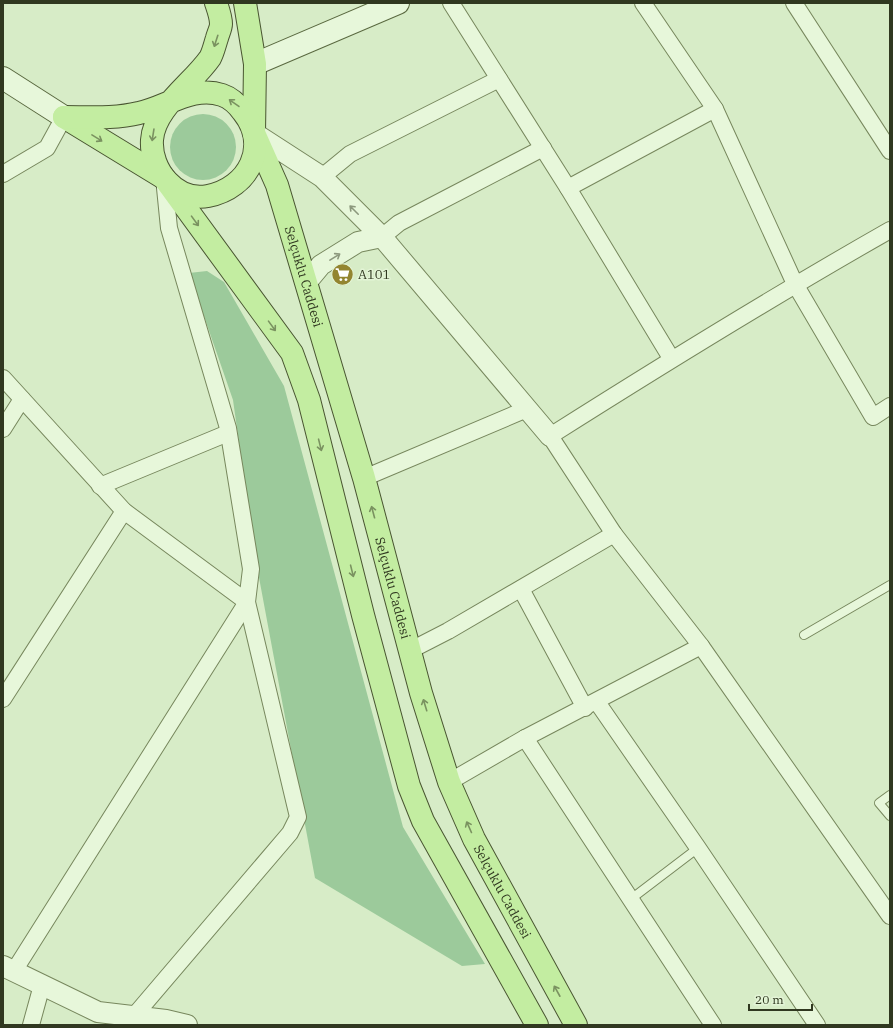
<svg xmlns="http://www.w3.org/2000/svg" width="893" height="1028" font-family="'IBM Plex Serif',serif">
  <style>
    .green { fill: #9cca9b }
    .lines { fill: none; stroke-linecap: round; stroke-linejoin: round }
    .service-casing { stroke: #77875d; stroke-width: 10 }
    .minor-casing { stroke: #77875d; stroke-width: 18 }
    .tertiary-casing { stroke: #77875d; stroke-width: 22 }
    .secondary-casing { stroke: #5a6940; stroke-width: 24 }
    .primary-casing { stroke: #495531; stroke-width: 24 }
    .service { stroke: #e7f7da; stroke-width: 8 }
    .minor { stroke: #e7f7da; stroke-width: 16 }
    .tertiary { stroke: #e7f7da; stroke-width: 20 }
    .secondary { stroke: #e7f7da; stroke-width: 22 }
    .primary { stroke: #c3eda1; stroke-width: 22 }
    .oneway { stroke: #7a9260 }
    .oneway2 { stroke: #8c987d }
    .labels { text-anchor: middle; dominant-baseline: central; stroke-width: 3; stroke-linejoin: round; paint-order: stroke }
    .poi-label { font-size: 13px; fill: #303820; stroke: #e3f4d6; text-anchor: start }
    .street-label { font-size: 13px; fill: #303820; stroke: #e3f4d6 }
  </style>
  <rect width="100%" height="100%" fill="#d7ecc7"/>
  <g class="green">
    <circle cx="203" cy="147" r="33"/>
    <polygon points="207,271 224,282 284,386 403,827 485,964 462,966 315,878 255,556 233,400 189,273"/>
  </g>
  <g class="lines">
    <defs>
      <g id="service">
        <polyline points="804,635 890,585"/>
        <polyline points="890,795 879,803 890,816"/>
        <polyline points="631,899 698,848"/>
      </g>
      <g id="minor">
        <polyline points="451,3 568,188 671,358"/>
        <polyline points="643,3 715,109 795,284 873,417 890,406"/>
        <polyline points="794,3 890,151"/>
        <polyline points="3,174 47,148 64,117"/>
        <polyline points="322,177 350,154 499,79"/>
        <polyline points="568,188 715,109"/>
        <path d="M890 230C774 296 662 365 550 436L614 534 701 646 890 916"/>
        <polyline points="382,237 399,223 543,148"/>
        <polyline points="3,378 124,511 247,602"/>
        <polyline points="3,429 22,399"/>
        <polyline points="364,478 527,409"/>
        <polyline points="100,486 228,433"/>
        <polyline points="521,589 585,708"/>
        <polyline points="411,650 448,631 614,534"/>
        <polyline points="3,699 124,511"/>
        <polyline points="597,702 698,848 817,1025"/>
        <polyline points="525,738 713,1025"/>
        <polyline points="449,782 525,738 701,646"/>
        <polyline points="14,971 247,602"/>
        <polyline points="134,1016 290,833 298,817 247,602 251,569 228,428 169,228 164,178"/>
        <polyline points="31,1025 42,985"/>
      </g>
      <g id="tertiary">
        <polyline points="254,133 322,177 382,237 550,436"/>
        <polyline points="306,283 321,265 358,242 382,237"/>
        <polyline points="3,966 98,1012 166,1020 187,1025"/>
      </g>
      <g id="secondary">
        <polyline points="255,64 398,3"/>
        <polyline points="3,78 64,117"/>
      </g>
      <g id="primary">
        <path id="s1" d="M245 3 255 64 254 133 277 185 364 478 421 693 449 782 474 839 576 1025"/>
        <polyline points="64,117 164,178 292,353 309,400 363,615 409,786 423,821 537,1025"/>
        <path d="M64 117C89 117 115 119 139 113 167 107 193 85 222 95 231 98 238 105 243 112 270 146 249 188 208 196 176 202 150 170 152 140 154 108 192 84 210 58 213 53 215 44 217 38 218 34 221 28 221 24 221 17 218 9 216 3"/>
      </g>
    </defs>
    <use href="#service" class="service-casing"/>
    <use href="#minor" class="minor-casing"/>
    <use href="#tertiary" class="tertiary-casing"/>
    <use href="#secondary" class="secondary-casing"/>
    <use href="#primary" class="primary-casing"/>
    <use href="#service" class="service"/>
    <use href="#minor" class="minor"/>
    <use href="#tertiary" class="tertiary"/>
    <use href="#secondary" class="secondary"/>
    <use href="#primary" class="primary"/>
  </g>
  <defs><path id="oneway-shaft" d="M-6 0H5M1.5-3L5.5 0L1.5 3" fill="none" stroke-width="1.6" stroke-linecap="round" stroke-linejoin="round"/></defs>
  <g class="oneway">
    <use href="#oneway-shaft" transform="translate(216 41) rotate(108)"/>
    <use href="#oneway-shaft" transform="translate(234 103) rotate(-145)"/>
    <use href="#oneway-shaft" transform="translate(153 135) rotate(99)"/>
    <use href="#oneway-shaft" transform="translate(97 138) rotate(32)"/>
    <use href="#oneway-shaft" transform="translate(195 221) rotate(54)"/>
    <use href="#oneway-shaft" transform="translate(272 326) rotate(54)"/>
    <use href="#oneway-shaft" transform="translate(320 445) rotate(76)"/>
    <use href="#oneway-shaft" transform="translate(373 512) rotate(-105)"/>
    <use href="#oneway-shaft" transform="translate(352 571) rotate(76)"/>
    <use href="#oneway-shaft" transform="translate(425 705) rotate(-107)"/>
    <use href="#oneway-shaft" transform="translate(469 827) rotate(-114)"/>
    <use href="#oneway-shaft" transform="translate(557 991) rotate(-119)"/>
  </g>
  <g class="oneway2">
    <use href="#oneway-shaft" transform="translate(354 210) rotate(-135)"/>
    <use href="#oneway-shaft" transform="translate(335 257) rotate(-32)"/>
  </g>
  <defs>
    <symbol id="supermarket-disc" viewBox="-11 -11 22 22"><circle r="9.5" fill="#938530" stroke="#e3f4d6"/><path d="M-6-5.5h2.5l.6 2H6L4.5 2H-2.5L-4.4-4H-6ZM-1.5 3.2a1.3 1.3 0 1 0 .1 0ZM3 3.2a1.3 1.3 0 1 0 .1 0Z" fill="#fff"/></symbol>
  </defs>
  <g fill-rule="evenodd">
    <use href="#supermarket-disc" x="330" y="262" width="25" height="25"/>
  </g>
  <g class="labels">
    <g class="poi-label">
      <text x="358" y="274">A101</text>
    </g>
    <g class="street-label">
      <text stroke="none"><textPath href="#s1" startOffset="283">Selçuklu Caddesi</textPath></text>
      <text stroke="none"><textPath href="#s1" startOffset="607">Selçuklu Caddesi</textPath></text>
      <text stroke="none"><textPath href="#s1" startOffset="931">Selçuklu Caddesi</textPath></text>
    </g>
  </g>
  <rect width="893" height="1028" fill="none" stroke="#303820" stroke-width="8"/>
  <path d="M749 1004v6h63v-6" fill="none" stroke="#303820" stroke-width="2"/>
  <text x="755" y="1004" font-size="12" fill="#303820" stroke="#e3f4d6" stroke-width="3" paint-order="stroke">20 m</text>
</svg>
